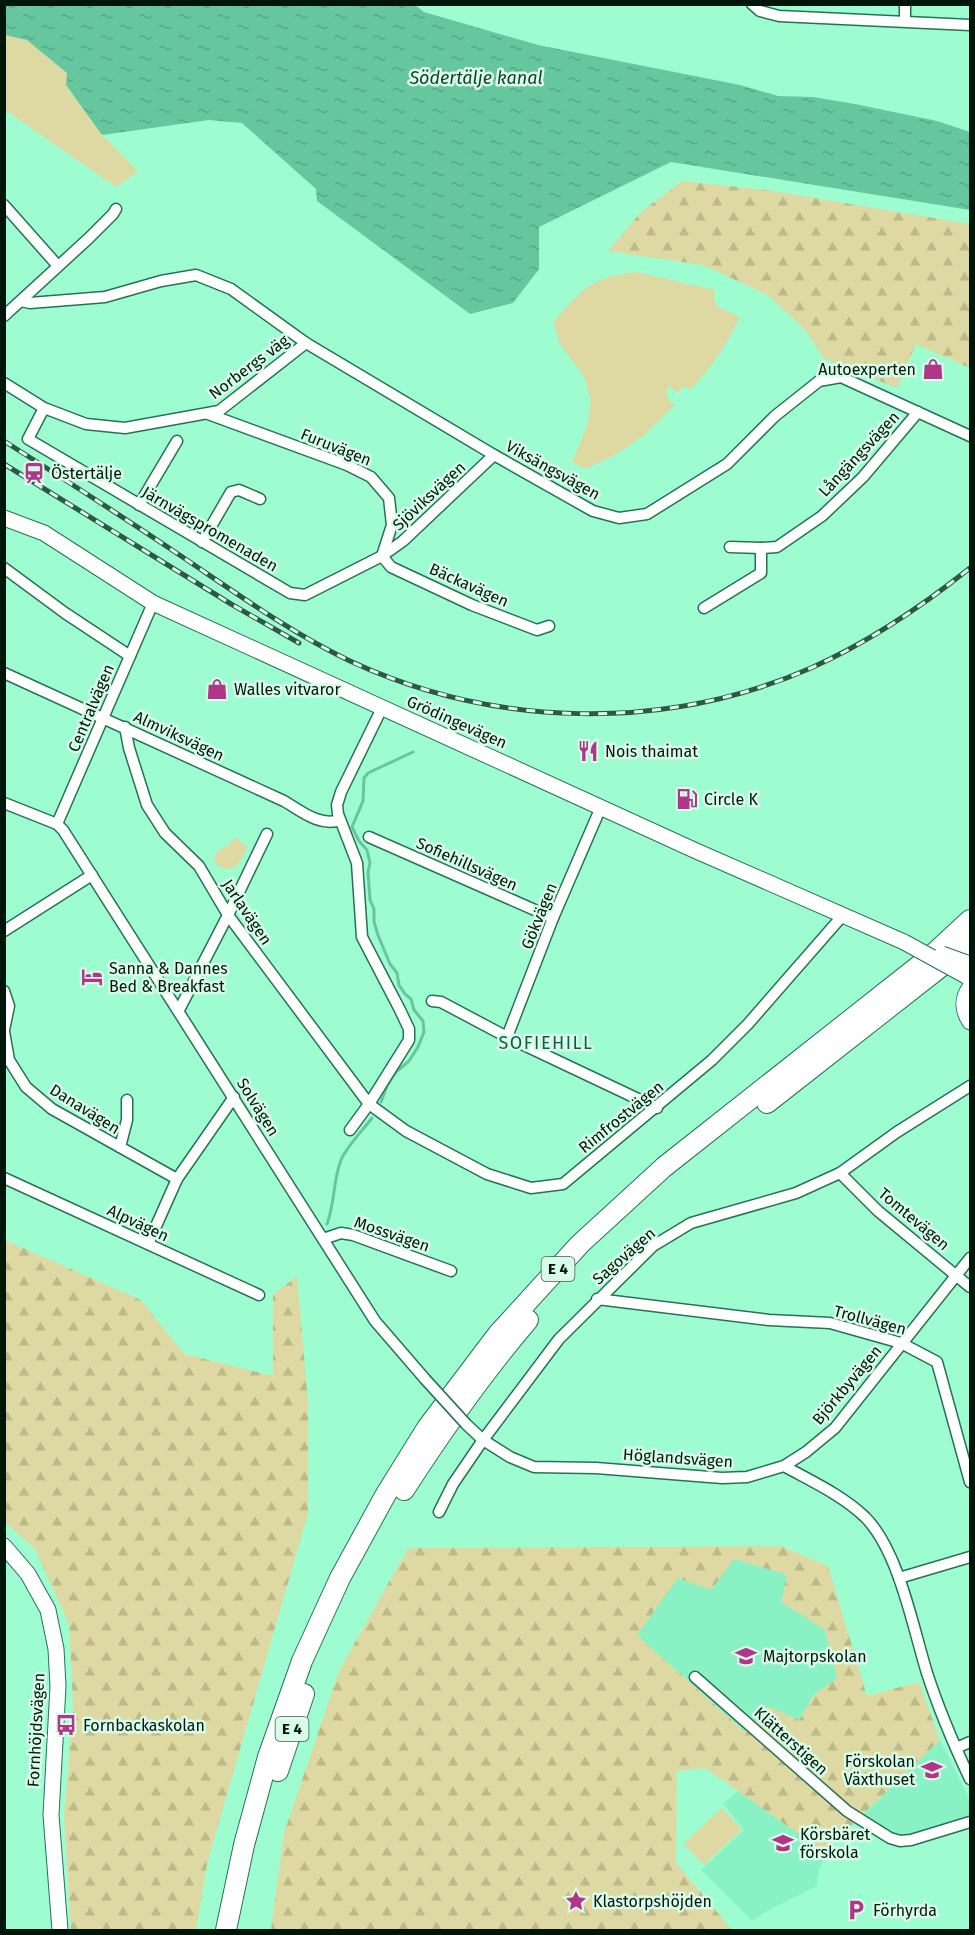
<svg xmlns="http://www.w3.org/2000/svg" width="975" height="1935" font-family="'Fira Sans',sans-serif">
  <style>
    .built { fill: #88f2c4 }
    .green { fill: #ded9a2 }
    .forest { fill: url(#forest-firs); fill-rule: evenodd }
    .water { fill: url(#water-ripples) }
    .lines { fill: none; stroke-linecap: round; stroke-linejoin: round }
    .stream { stroke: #66c69d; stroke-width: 3 }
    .street-casing { stroke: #277254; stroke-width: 13 }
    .secondary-casing { stroke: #277254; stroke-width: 17 }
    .highway-casing { stroke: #277254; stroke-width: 22 }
    .street { stroke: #fff; stroke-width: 10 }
    .secondary { stroke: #fff; stroke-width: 15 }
    .highway { stroke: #fff; stroke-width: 20 }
    .rail-casing { stroke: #2d5843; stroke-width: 5 }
    .rail { stroke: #d9fcea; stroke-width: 3; stroke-dasharray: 9; stroke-linecap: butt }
    .street-bridge-casing { stroke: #277254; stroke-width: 13; stroke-linecap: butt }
    .secondary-bridge-casing { stroke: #277254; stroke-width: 17; stroke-linecap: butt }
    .street-bridge { stroke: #fff; stroke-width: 10 }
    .secondary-bridge { stroke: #fff; stroke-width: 15 }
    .labels { text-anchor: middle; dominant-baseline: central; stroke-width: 5; stroke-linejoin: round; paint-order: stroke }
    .shield { fill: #d9fcea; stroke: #415b4d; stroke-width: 1.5 }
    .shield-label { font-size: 15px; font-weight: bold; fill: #00160a }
    .street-label { font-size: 16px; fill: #00160a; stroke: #d9fcea }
    .poi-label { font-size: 16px; fill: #00160a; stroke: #d9fcea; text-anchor: start }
    .water-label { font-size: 18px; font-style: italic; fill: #133d2c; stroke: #d9fcea }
    .neighbourhood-label { font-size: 18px; letter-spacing: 1.5px; fill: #0c5f43; stroke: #d9fcea }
  </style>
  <defs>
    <pattern id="forest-firs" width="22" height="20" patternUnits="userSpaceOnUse" patternTransform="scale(1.5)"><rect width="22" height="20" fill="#ded9a2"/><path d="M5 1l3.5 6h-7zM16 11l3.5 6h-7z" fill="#bdba8a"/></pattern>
    <pattern id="water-ripples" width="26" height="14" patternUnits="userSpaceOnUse" patternTransform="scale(1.5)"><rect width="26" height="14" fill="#66c69d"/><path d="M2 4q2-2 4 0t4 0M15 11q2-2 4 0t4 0" fill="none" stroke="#57a986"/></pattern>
  </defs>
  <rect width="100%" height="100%" fill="#9dfdd1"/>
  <g class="built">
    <polygon points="734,1559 788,1575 781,1602 825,1629 837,1678 813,1696 799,1720 745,1732 637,1635 678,1577"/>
    <polygon points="940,1740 970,1800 970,1816 905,1837 891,1834 864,1814"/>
    <polygon points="777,1761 849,1823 826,1855 819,1870 817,1886 765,1912 752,1921 701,1870 744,1830 723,1803"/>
  </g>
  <g class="green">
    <polygon points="4,35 27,40 67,73 66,86 102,135 138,171 116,187 5,110"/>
    <path d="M637 272 715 290 714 300 718 307 740 317C725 346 713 367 690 390L685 386 677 393 670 386 666 390 669 400 675 405 643 436 615 455 585 469 572 462 587 425 591 402 584 376 559 343 553 322C583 289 590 277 637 272Z"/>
    <path d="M235 837 248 847C239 859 243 866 226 870L217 865 214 859 217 851 229 845Z"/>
    <polygon points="722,1808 742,1829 704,1865 683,1844"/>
  </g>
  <g class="forest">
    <polygon points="682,181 767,190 970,224 970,368 916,344 897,388 823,358 807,332 768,295 703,265 608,251 641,212"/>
    <polygon points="5,1240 141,1300 184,1354 273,1376 273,1295 297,1276 308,1402 308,1513 207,1864 196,1930 71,1930 64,1817 73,1706 69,1624 35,1549 5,1522"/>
    <path d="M781 1546 828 1566 867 1696 919 1682 940 1740 824 1852 705 1768 677 1771 676 1863 732 1930H271L284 1833 339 1671 408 1548ZM734 1559 787 1575 781 1602 825 1630 837 1678 813 1696 799 1720 768 1706 745 1732 637 1635 678 1578 711 1590Z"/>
  </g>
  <polygon class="water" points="4,5 415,5 424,12 538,45 740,85 778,96 813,97 855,104 937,121 970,132 970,210 671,162 539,227 539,269 513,303 470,314 317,201 316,189 242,123 209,120 102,135 66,85 67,73 27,40 5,35"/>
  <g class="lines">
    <g class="stream">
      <polyline points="381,1102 387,1086 396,1072 409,1061 418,1047 424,1032 423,1021 414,1010 411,999 405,994 399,985 397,973 390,964 378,935 374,922 374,909 370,900 368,872 370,863 367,850 359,841 352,827 363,801 364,778 368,773 413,752"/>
      <path d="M327 1224C335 1203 333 1180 341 1160 347 1146 363 1130 372 1118"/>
    </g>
    <defs>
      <g id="street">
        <polyline points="752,4 760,11 779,16 970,25"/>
        <polyline points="905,21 905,4"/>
        <polyline points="4,205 58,266"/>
        <polyline points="21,301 30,303 105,297 161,281 196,275 231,289 306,343 494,455 593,511 619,518 647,514 727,464 775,416 819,381 841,377 970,436"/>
        <polyline points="4,316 89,238 113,214 116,209"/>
        <polyline points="4,383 44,408 86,424 125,428 219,411 306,343"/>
        <polyline points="44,408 28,439 290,593 305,595 382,556 403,541 494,455"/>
        <polyline points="208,414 347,465 371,477 389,498 392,525 382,556"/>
        <polyline points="139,505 177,441"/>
        <polyline points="202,542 231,492 239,490 260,499"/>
        <polyline points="730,547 761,548"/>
        <polyline points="382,556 391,567 472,605 537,630 549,626"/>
        <polyline points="4,568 65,613 130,656"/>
        <polyline points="704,608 761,573 761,548 777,547 822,516 863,477 918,412"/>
        <path d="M4 673 284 801C301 811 320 827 340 820"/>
        <polyline points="125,727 129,748 147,805 165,833 199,866 228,915 369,1104 406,1131 487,1174 531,1188 563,1184 712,1060 748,1024 844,914"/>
        <polyline points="4,803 57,824 63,830 375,1321 425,1379"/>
        <polyline points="57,824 153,603"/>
        <polyline points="369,837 553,918"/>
        <polyline points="4,931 92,875"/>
        <polyline points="4,991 9,1006 4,1030"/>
        <polyline points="432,1001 441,1002 507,1037 657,1108"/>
        <polyline points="179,1010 228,915 267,834"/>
        <polyline points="4,1032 9,1060 26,1087 52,1109 177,1179"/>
        <polyline points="507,1037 553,918 601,807"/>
        <polyline points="350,1130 369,1104 409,1040 409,1029 400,1010 362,937 357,863 338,814 337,805 341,792 382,708"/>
        <polyline points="120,1147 127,1120 127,1100"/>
        <polyline points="840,1173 878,1211 970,1287"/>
        <polyline points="4,1178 259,1295"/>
        <polyline points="323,1239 341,1233 353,1235 451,1271"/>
        <polyline points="148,1244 177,1179 234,1097"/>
        <polyline points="597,1299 769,1320 830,1323 901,1343 937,1362 970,1482"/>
        <polyline points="466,1424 483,1440 510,1457 534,1467 596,1468 722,1478 747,1477 784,1466 806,1452 835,1428 970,1258"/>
        <path d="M784 1466C811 1481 842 1495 865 1517 899 1551 913 1628 927 1673 939 1710 954 1745 970 1779"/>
        <polyline points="439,1512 453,1484 483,1440 559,1339 653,1246 691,1223 796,1193 840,1173 897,1132 970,1086"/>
        <polyline points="899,1578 970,1557"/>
        <polyline points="695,1677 847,1811 890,1838 900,1841 911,1840 970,1822"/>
        <polyline points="956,1748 970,1742"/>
      </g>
      <g id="secondary">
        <polyline points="4,518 44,533 153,603 694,850 904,942"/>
        <path d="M970 987C962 998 962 1010 970 1022"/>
        <polyline points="4,1546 28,1574 48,1610 56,1649 58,1686 51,1815 60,1930"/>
      </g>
      <g id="highway">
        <polyline points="767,1103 943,965 970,940"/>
        <path d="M404 1490C442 1431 482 1374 528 1320"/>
        <polyline points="278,1771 304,1694"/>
        <polyline points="226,1930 244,1845 268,1757 302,1661 340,1578 386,1494 427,1428 498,1334 580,1244 664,1167 930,957 970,920"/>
      </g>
    </defs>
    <use href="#street" class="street-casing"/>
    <use href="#secondary" class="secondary-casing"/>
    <use href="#highway" class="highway-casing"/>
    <use href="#street" class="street"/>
    <use href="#secondary" class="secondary"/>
    <use href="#highway" class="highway"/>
    <defs>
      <g id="rail">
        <path d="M4 441C64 479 123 517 181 556 236 593 290 632 350 661 494 728 665 732 811 668 869 642 921 607 970 568"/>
        <polyline points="4,464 231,604 299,643"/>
      </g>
    </defs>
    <use href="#rail" class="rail-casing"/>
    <use href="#rail" class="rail"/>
    <defs>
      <polyline id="street-bridge" points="425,1379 466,1424"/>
      <g id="secondary-bridge">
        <polyline points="904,942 966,976"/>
        <polyline points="942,954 970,964"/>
      </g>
    </defs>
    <use href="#street-bridge" class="street-bridge-casing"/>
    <use href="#secondary-bridge" class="secondary-bridge-casing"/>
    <use href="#street-bridge" class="street-bridge"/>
    <use href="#secondary-bridge" class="secondary-bridge"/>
  </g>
  <defs>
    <symbol id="shop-bare" viewBox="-9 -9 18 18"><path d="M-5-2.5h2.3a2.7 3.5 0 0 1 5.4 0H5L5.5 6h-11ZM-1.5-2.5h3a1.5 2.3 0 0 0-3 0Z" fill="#b13689" stroke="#d9fcea" stroke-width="2.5" paint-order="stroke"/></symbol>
    <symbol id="station-bare" viewBox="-9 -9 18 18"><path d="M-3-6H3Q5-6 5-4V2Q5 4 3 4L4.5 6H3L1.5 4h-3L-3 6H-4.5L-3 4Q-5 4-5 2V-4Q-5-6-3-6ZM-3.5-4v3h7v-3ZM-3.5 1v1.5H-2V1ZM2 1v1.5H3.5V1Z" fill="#b13689" stroke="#d9fcea" stroke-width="2.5" paint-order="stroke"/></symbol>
    <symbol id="restaurant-bare" viewBox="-9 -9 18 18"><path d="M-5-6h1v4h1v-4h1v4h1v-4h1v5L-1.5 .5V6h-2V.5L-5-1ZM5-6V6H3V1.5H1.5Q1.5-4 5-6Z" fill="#b13689" stroke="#d9fcea" stroke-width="2.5" paint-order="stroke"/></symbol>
    <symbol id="fuel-bare" viewBox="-9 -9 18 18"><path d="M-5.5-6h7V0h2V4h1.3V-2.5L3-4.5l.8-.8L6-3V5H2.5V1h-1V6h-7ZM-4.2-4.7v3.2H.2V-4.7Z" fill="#b13689" stroke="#d9fcea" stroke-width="2.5" paint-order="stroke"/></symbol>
    <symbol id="hotel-bare" viewBox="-9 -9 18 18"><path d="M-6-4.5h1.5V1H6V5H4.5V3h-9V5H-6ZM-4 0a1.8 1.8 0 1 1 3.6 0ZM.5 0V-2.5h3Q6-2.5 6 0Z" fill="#b13689" stroke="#d9fcea" stroke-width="2.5" paint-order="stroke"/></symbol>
    <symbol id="school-bare" viewBox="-9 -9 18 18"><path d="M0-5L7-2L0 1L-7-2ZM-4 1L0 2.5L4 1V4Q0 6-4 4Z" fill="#b13689" stroke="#d9fcea" stroke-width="2.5" paint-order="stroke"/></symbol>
    <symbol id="bus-bare" viewBox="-9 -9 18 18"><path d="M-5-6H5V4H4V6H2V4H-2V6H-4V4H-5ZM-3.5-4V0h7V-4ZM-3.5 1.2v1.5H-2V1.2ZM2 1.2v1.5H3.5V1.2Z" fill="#b13689" stroke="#d9fcea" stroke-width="2.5" paint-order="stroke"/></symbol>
    <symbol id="sight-bare" viewBox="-9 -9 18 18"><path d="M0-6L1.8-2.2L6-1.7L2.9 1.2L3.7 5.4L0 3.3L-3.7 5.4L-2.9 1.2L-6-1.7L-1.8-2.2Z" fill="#b13689" stroke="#d9fcea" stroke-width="2.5" paint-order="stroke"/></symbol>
    <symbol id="parking-bare" viewBox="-9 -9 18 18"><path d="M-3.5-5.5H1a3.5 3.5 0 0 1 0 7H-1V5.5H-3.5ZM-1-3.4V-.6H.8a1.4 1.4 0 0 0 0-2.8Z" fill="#b13689" stroke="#d9fcea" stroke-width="2.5" paint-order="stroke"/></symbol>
  </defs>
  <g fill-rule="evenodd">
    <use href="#shop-bare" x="918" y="354" width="30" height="30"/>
    <use href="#station-bare" x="19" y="458" width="30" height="30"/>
    <use href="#shop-bare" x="202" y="674" width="30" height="30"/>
    <use href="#restaurant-bare" x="573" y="736" width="30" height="30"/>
    <use href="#fuel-bare" x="672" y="784" width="30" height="30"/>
    <use href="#hotel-bare" x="77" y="962" width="30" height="30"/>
    <use href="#school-bare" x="731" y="1641" width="30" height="30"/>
    <use href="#bus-bare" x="51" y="1710" width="30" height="30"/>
    <use href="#school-bare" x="917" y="1755" width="30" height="30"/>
    <use href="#school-bare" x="768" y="1828" width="30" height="30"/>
    <use href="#sight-bare" x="561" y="1886" width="30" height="30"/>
    <use href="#parking-bare" x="841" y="1895" width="30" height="30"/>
  </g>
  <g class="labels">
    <g class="shield">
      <rect x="541.5" y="1257" width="33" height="24" rx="4.5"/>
      <rect x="275.5" y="1717" width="33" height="24" rx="4.5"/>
    </g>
    <g class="shield-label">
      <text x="558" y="1269">E 4</text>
      <text x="292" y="1729">E 4</text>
    </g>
    <g class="street-label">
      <text transform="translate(249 367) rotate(-37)">Norbergs väg</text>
      <text transform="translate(336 447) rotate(22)">Furuvägen</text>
      <text transform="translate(859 454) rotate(-47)">Långängsvägen</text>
      <text transform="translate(553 470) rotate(29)">Viksängsvägen</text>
      <text transform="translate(429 496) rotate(-43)">Sjöviksvägen</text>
      <text transform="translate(210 529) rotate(30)">Järnvägspromenaden</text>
      <text transform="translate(469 585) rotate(24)">Bäckavägen</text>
      <text transform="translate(91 708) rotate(-67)">Centralvägen</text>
      <text transform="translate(457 722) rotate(24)">Grödingevägen</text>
      <text transform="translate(179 736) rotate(25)">Almviksvägen</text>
      <text transform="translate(467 864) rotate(24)">Sofiehillsvägen</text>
      <text transform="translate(247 912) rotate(56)">Jarlavägen</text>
      <text transform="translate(539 916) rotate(-68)">Gökvägen</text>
      <text transform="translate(258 1107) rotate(58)">Solvägen</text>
      <text transform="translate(85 1109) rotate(32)">Danavägen</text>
      <text transform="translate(621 1117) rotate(-39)">Rimfrostvägen</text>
      <text transform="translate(914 1219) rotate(40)">Tomtevägen</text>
      <text transform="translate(138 1223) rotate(25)">Alpvägen</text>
      <text transform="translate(392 1234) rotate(19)">Mossvägen</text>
      <text transform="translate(624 1256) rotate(-41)">Sagovägen</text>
      <text transform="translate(870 1320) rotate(15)">Trollvägen</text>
      <text transform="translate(847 1385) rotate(-50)">Björkbyvägen</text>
      <text transform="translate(678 1458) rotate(4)">Höglandsvägen</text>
      <text transform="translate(36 1730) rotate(-87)">Fornhöjdsvägen</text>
      <text transform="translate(791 1741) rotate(42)">Klätterstigen</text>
    </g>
    <g class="poi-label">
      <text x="916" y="369" text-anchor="end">Autoexperten</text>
      <text x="51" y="473">Östertälje</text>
      <text x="234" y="689">Walles vitvaror</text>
      <text x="605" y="751">Nois thaimat</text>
      <text x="704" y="799">Circle K</text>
      <text x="109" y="968">Sanna &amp; Dannes<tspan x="109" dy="18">Bed &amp; Breakfast</tspan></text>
      <text x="763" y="1656">Majtorpskolan</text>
      <text x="83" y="1725">Fornbackaskolan</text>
      <text x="915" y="1761" text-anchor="end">Förskolan<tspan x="915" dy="18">Växthuset</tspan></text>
      <text x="800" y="1834">Körsbäret<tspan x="800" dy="18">förskola</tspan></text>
      <text x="593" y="1901">Klastorpshöjden</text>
      <text x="873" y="1910">Förhyrda</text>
    </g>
    <g class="water-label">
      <text x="476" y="78">Södertälje kanal</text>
    </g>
    <g class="neighbourhood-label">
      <text x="546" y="1043">SOFIEHILL</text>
    </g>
  </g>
  <rect width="975" height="1935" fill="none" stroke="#00160a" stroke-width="12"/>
</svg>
